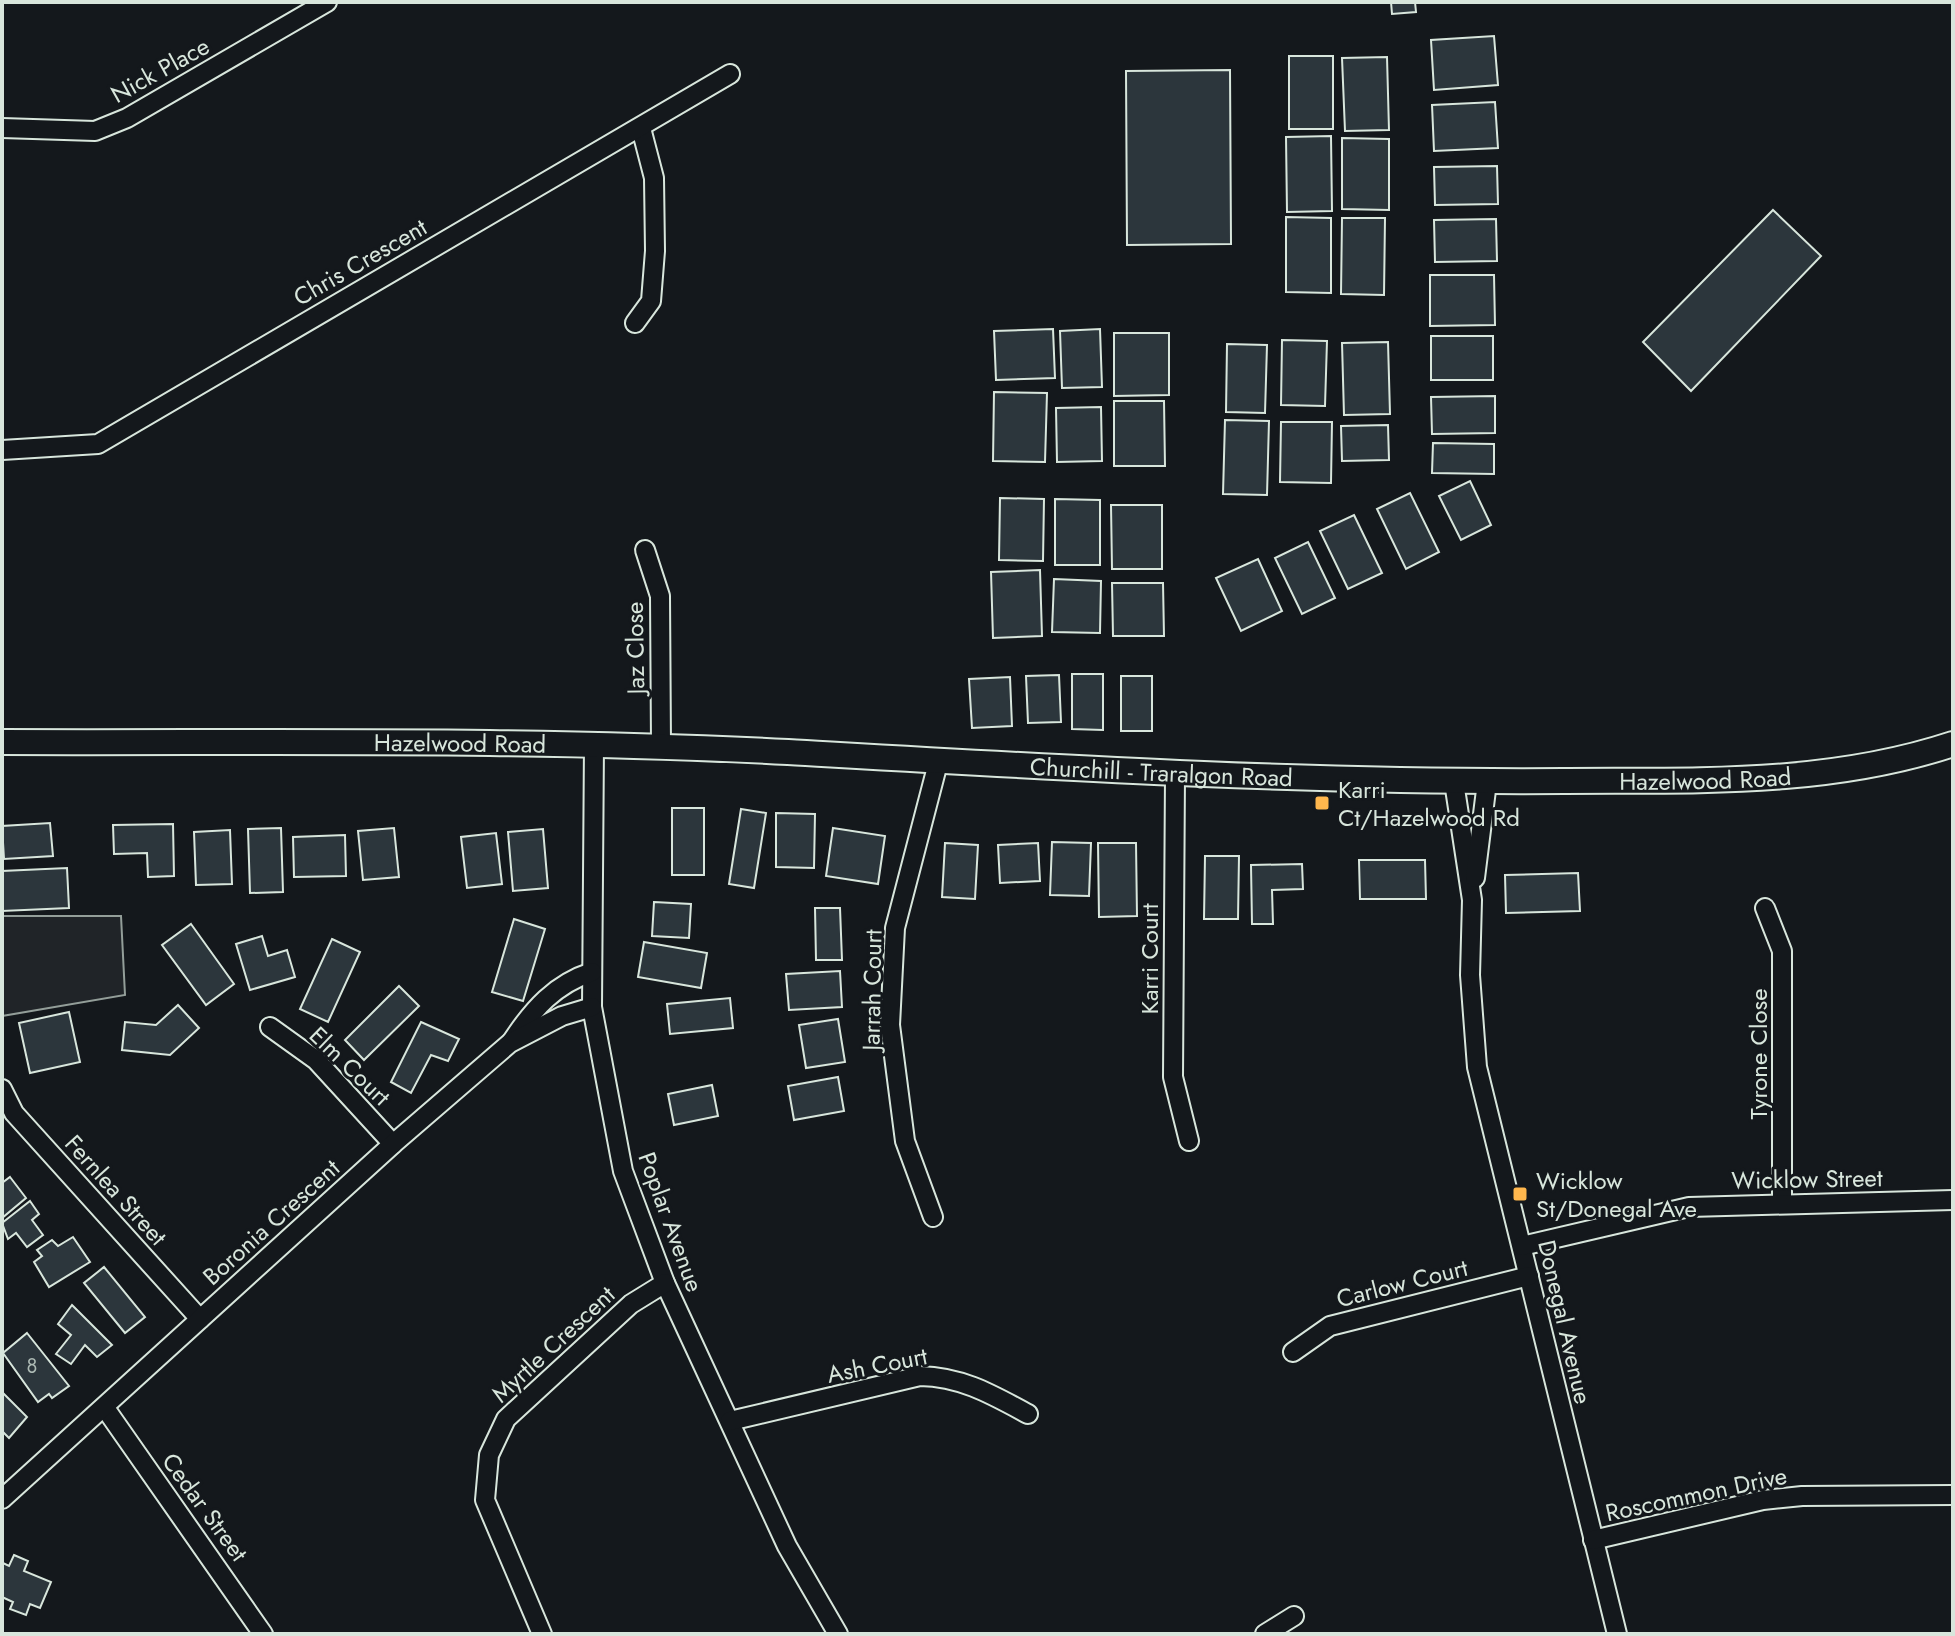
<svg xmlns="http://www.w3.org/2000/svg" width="1955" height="1636" font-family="Jost,sans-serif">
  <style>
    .green { fill: #202428; stroke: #939e99; stroke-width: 2 }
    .building { fill: #2c363c; stroke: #d8e6dc; stroke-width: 2 }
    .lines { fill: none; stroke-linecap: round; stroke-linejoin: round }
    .minor-casing { stroke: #d8e6dc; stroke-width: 22 }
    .secondary-casing { stroke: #d8e6dc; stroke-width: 28 }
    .minor { stroke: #14181c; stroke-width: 18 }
    .secondary { stroke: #14181c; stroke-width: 24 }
    .poi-dot { fill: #ffb74d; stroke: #14181c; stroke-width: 3 }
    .labels { text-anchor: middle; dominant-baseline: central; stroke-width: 6; stroke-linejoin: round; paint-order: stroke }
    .number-label { font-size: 20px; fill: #adbab4 }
    .street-label { font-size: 24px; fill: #d8e6dc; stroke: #14181c }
    .poi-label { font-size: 24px; fill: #d8e6dc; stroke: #14181c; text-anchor: start }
  </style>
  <rect width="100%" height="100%" fill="#14181c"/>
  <polygon class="green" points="2,916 121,916 125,995 2,1016"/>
  <g class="building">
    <polygon points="1391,2 1415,2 1416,12 1392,14"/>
    <polygon points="1494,36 1498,85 1434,90 1431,40"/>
    <rect x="1289" y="56" width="44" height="73"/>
    <polygon points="1387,57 1389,130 1345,131 1342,58"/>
    <polygon points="1230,70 1231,244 1127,245 1126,71"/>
    <polygon points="1495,102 1498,148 1434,151 1432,105"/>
    <polygon points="1331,136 1332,211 1287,212 1286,137"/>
    <polygon points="1342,138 1389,139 1389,210 1342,209"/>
    <polygon points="1497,166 1498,204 1435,205 1434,167"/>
    <polygon points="1773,210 1821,256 1691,391 1643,342"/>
    <polygon points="1286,217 1331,218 1331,293 1286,292"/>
    <polygon points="1342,218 1385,218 1384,295 1341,294"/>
    <polygon points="1496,219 1497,261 1435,262 1434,220"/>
    <polygon points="1430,275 1494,275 1495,325 1430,326"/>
    <polygon points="1053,329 1055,378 996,380 994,331"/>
    <polygon points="1100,329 1102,387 1062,388 1060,331"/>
    <polygon points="1114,333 1169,333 1169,395 1114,396"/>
    <rect x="1431" y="336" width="62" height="44"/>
    <polygon points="1282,340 1327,341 1325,406 1281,405"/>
    <polygon points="1388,342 1390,414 1344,415 1342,343"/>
    <polygon points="1227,344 1267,345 1265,413 1226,412"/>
    <polygon points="994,392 1047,393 1045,462 993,461"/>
    <polygon points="1495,396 1495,433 1432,434 1431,397"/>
    <polygon points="1114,401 1164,401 1165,466 1114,466"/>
    <polygon points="1101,407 1102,461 1057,462 1056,408"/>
    <polygon points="1225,420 1269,421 1267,495 1223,494"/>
    <polygon points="1281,422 1332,422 1331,483 1280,482"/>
    <polygon points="1388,425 1389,460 1342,461 1341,426"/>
    <polygon points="1433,443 1494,444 1494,474 1432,473"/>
    <polygon points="1470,481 1491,525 1461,540 1439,496"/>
    <polygon points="1410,493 1439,552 1406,569 1377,509"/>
    <polygon points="1000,498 1044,499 1043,561 999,560"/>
    <polygon points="1055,499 1100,500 1100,565 1055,565"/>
    <polygon points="1111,505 1162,505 1162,569 1112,569"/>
    <polygon points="1354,515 1382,573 1348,589 1320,531"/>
    <polygon points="1308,542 1335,598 1302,614 1275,558"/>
    <polygon points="1258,559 1282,611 1241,631 1216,578"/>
    <polygon points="1040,570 1042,636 993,638 991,572"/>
    <polygon points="1054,579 1101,581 1100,633 1052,632"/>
    <polygon points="1112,583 1163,583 1164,636 1113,636"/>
    <polygon points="1072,674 1103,674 1103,730 1072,729"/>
    <polygon points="1059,675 1061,722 1028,723 1026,676"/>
    <rect x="1121" y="676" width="31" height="55"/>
    <polygon points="1010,677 1012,726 972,728 969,679"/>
    <rect x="672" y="808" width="32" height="67"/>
    <polygon points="741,809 766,813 754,888 729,884"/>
    <polygon points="776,813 815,814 814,868 776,867"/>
    <polygon points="50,823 53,856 4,859 2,826"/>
    <polygon points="173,824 174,876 148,877 147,853 114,854 113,825"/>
    <polygon points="281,828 283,892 250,893 248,829"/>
    <polygon points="394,828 399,877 363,880 358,831"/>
    <polygon points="833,828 885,836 878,884 826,876"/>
    <polygon points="543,829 548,888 513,891 508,832"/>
    <polygon points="230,830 232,884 196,885 194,832"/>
    <polygon points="496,833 502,884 467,888 461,837"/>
    <polygon points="345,835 346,876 294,877 293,837"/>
    <polygon points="1052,842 1091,843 1089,896 1050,895"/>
    <polygon points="945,843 978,845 975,899 942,897"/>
    <polygon points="1038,843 1040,881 1000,883 998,845"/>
    <polygon points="1098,843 1136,843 1137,916 1099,917"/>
    <polygon points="1205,856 1239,856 1238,919 1204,919"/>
    <polygon points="1359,860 1425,860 1426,899 1360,899"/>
    <polygon points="1302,864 1303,889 1272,890 1273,924 1252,924 1251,865"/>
    <polygon points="67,868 69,908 2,911 2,871"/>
    <polygon points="1578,873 1580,911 1506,913 1505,875"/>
    <polygon points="654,902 691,904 689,938 652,936"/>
    <polygon points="815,908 840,908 842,960 816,960"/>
    <polygon points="514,919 545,929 523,1001 492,992"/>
    <polygon points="191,924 234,984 206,1005 162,945"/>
    <polygon points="262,936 268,956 287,950 295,977 250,990 236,944"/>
    <polygon points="332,939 360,952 328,1022 300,1009"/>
    <polygon points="644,942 707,953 701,988 638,977"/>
    <polygon points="840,971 842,1007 789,1010 786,974"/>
    <polygon points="399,986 419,1006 364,1060 345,1040"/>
    <polygon points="730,998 733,1028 670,1034 667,1004"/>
    <polygon points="178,1005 199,1028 170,1055 122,1050 125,1022 156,1025"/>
    <polygon points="69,1012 80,1062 30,1073 19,1023"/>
    <polygon points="838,1019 845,1062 806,1068 799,1025"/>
    <polygon points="421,1022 459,1039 448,1061 431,1055 411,1093 391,1082"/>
    <polygon points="838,1077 844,1111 794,1120 788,1086"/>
    <polygon points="712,1085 718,1116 674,1125 668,1094"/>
    <polygon points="10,1177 26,1198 2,1218 2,1183"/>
    <polygon points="30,1201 39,1214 32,1220 43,1235 27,1247 16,1233 8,1239 2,1223"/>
    <polygon points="73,1237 90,1262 49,1287 34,1262 42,1256 37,1250 52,1240 58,1246"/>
    <polygon points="104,1267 145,1317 125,1333 84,1283"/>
    <polygon points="72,1305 112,1345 97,1357 85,1345 71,1364 56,1354 71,1335 58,1324"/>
    <polygon points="27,1333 69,1386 52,1398 49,1394 38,1402 3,1353"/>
    <polygon points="2,1392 27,1417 9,1438 2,1431"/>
    <polygon points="14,1555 28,1561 24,1571 51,1582 40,1608 30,1604 26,1615 10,1609 13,1602 2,1597 2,1567 3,1563 9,1566"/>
  </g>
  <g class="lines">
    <defs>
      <g id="minor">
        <polyline points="2,128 95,131 127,118 327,2"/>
        <polyline points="635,323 651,301 655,251 654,178 641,128"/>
        <polyline points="2,450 98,444 730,74"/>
        <polyline points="645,550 660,596 661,745"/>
        <polyline points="594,744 592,1007 623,1171 665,1283 787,1546 838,1634"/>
        <polyline points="1175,775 1173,1077 1189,1141"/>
        <polyline points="1454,782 1472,900 1470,975 1477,1067 1617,1634"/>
        <polyline points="1475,878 1487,782"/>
        <polyline points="1765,908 1782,951 1782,1203"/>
        <polyline points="270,1027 316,1060 393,1144"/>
        <path d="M512 1041C533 1009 555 984 592 972"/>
        <polyline points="2,1089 14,1113 200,1319"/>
        <polyline points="933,1217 905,1141 890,1025 895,928 938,763"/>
        <polyline points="1522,1246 1689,1207 1953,1200"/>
        <polyline points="1293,1352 1330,1326 1529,1276"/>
        <polyline points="105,1408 263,1634"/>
        <path d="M730 1421 920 1376C962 1377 991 1394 1028 1414"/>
        <polyline points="2,1499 393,1144 510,1043 562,1016 592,1007"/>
        <polyline points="1593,1540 1763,1500 1802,1496 1953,1495"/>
        <polyline points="542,1634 485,1500 489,1455 506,1419 631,1304 665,1283"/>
        <polyline points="1265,1634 1294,1616"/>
      </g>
      <g id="secondary">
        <path id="s1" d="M2 742C264 743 527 738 788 752 1047 767 1305 783 1564 781 1696 780 1826 786 1953 744"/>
      </g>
    </defs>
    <use href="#minor" class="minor-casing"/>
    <use href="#secondary" class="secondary-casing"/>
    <use href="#minor" class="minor"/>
    <use href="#secondary" class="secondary"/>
  </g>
  <g class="poi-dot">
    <rect x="1314" y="795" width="16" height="16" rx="4"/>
    <rect x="1512" y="1186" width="16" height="16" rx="4"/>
  </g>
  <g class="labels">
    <g class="number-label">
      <text x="32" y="1366">8</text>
    </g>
    <g class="street-label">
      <text transform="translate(160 70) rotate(-29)">Nick Place</text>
      <text transform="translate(360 262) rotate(-30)">Chris Crescent</text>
      <text transform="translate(635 648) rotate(-91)">Jaz Close</text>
      <text stroke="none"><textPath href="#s1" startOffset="458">Hazelwood Road</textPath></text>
      <text stroke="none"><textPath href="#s1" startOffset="1160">Churchill - Traralgon Road</textPath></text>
      <text stroke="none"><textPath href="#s1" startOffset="1704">Hazelwood Road</textPath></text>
      <text transform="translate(1149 959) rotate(-90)">Karri Court</text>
      <text transform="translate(872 990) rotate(-89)">Jarrah Court</text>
      <text transform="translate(1758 1054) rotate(-90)">Tyrone Close</text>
      <text transform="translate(350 1066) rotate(44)">Elm Court</text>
      <text transform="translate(1807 1179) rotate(-1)">Wicklow Street</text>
      <text transform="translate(116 1190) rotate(48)">Fernlea Street</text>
      <text transform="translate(271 1222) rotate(-42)">Boronia Crescent</text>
      <text transform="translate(671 1222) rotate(70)">Poplar Avenue</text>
      <text transform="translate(1402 1283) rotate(-14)">Carlow Court</text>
      <text transform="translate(1565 1322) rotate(77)">Donegal Avenue</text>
      <text transform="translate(553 1344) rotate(-43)">Myrtle Crescent</text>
      <text transform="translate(877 1365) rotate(-11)">Ash Court</text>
      <text transform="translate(1696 1494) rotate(-12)">Roscommon Drive</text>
      <text transform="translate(205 1507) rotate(54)">Cedar Street</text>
    </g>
    <g class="poi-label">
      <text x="1338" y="789">Karri<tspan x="1338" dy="28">Ct/Hazelwood Rd</tspan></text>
      <text x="1536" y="1180">Wicklow<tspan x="1536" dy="28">St/Donegal Ave</tspan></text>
    </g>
  </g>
  <rect width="1955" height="1636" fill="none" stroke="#d8e6dc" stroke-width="8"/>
</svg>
